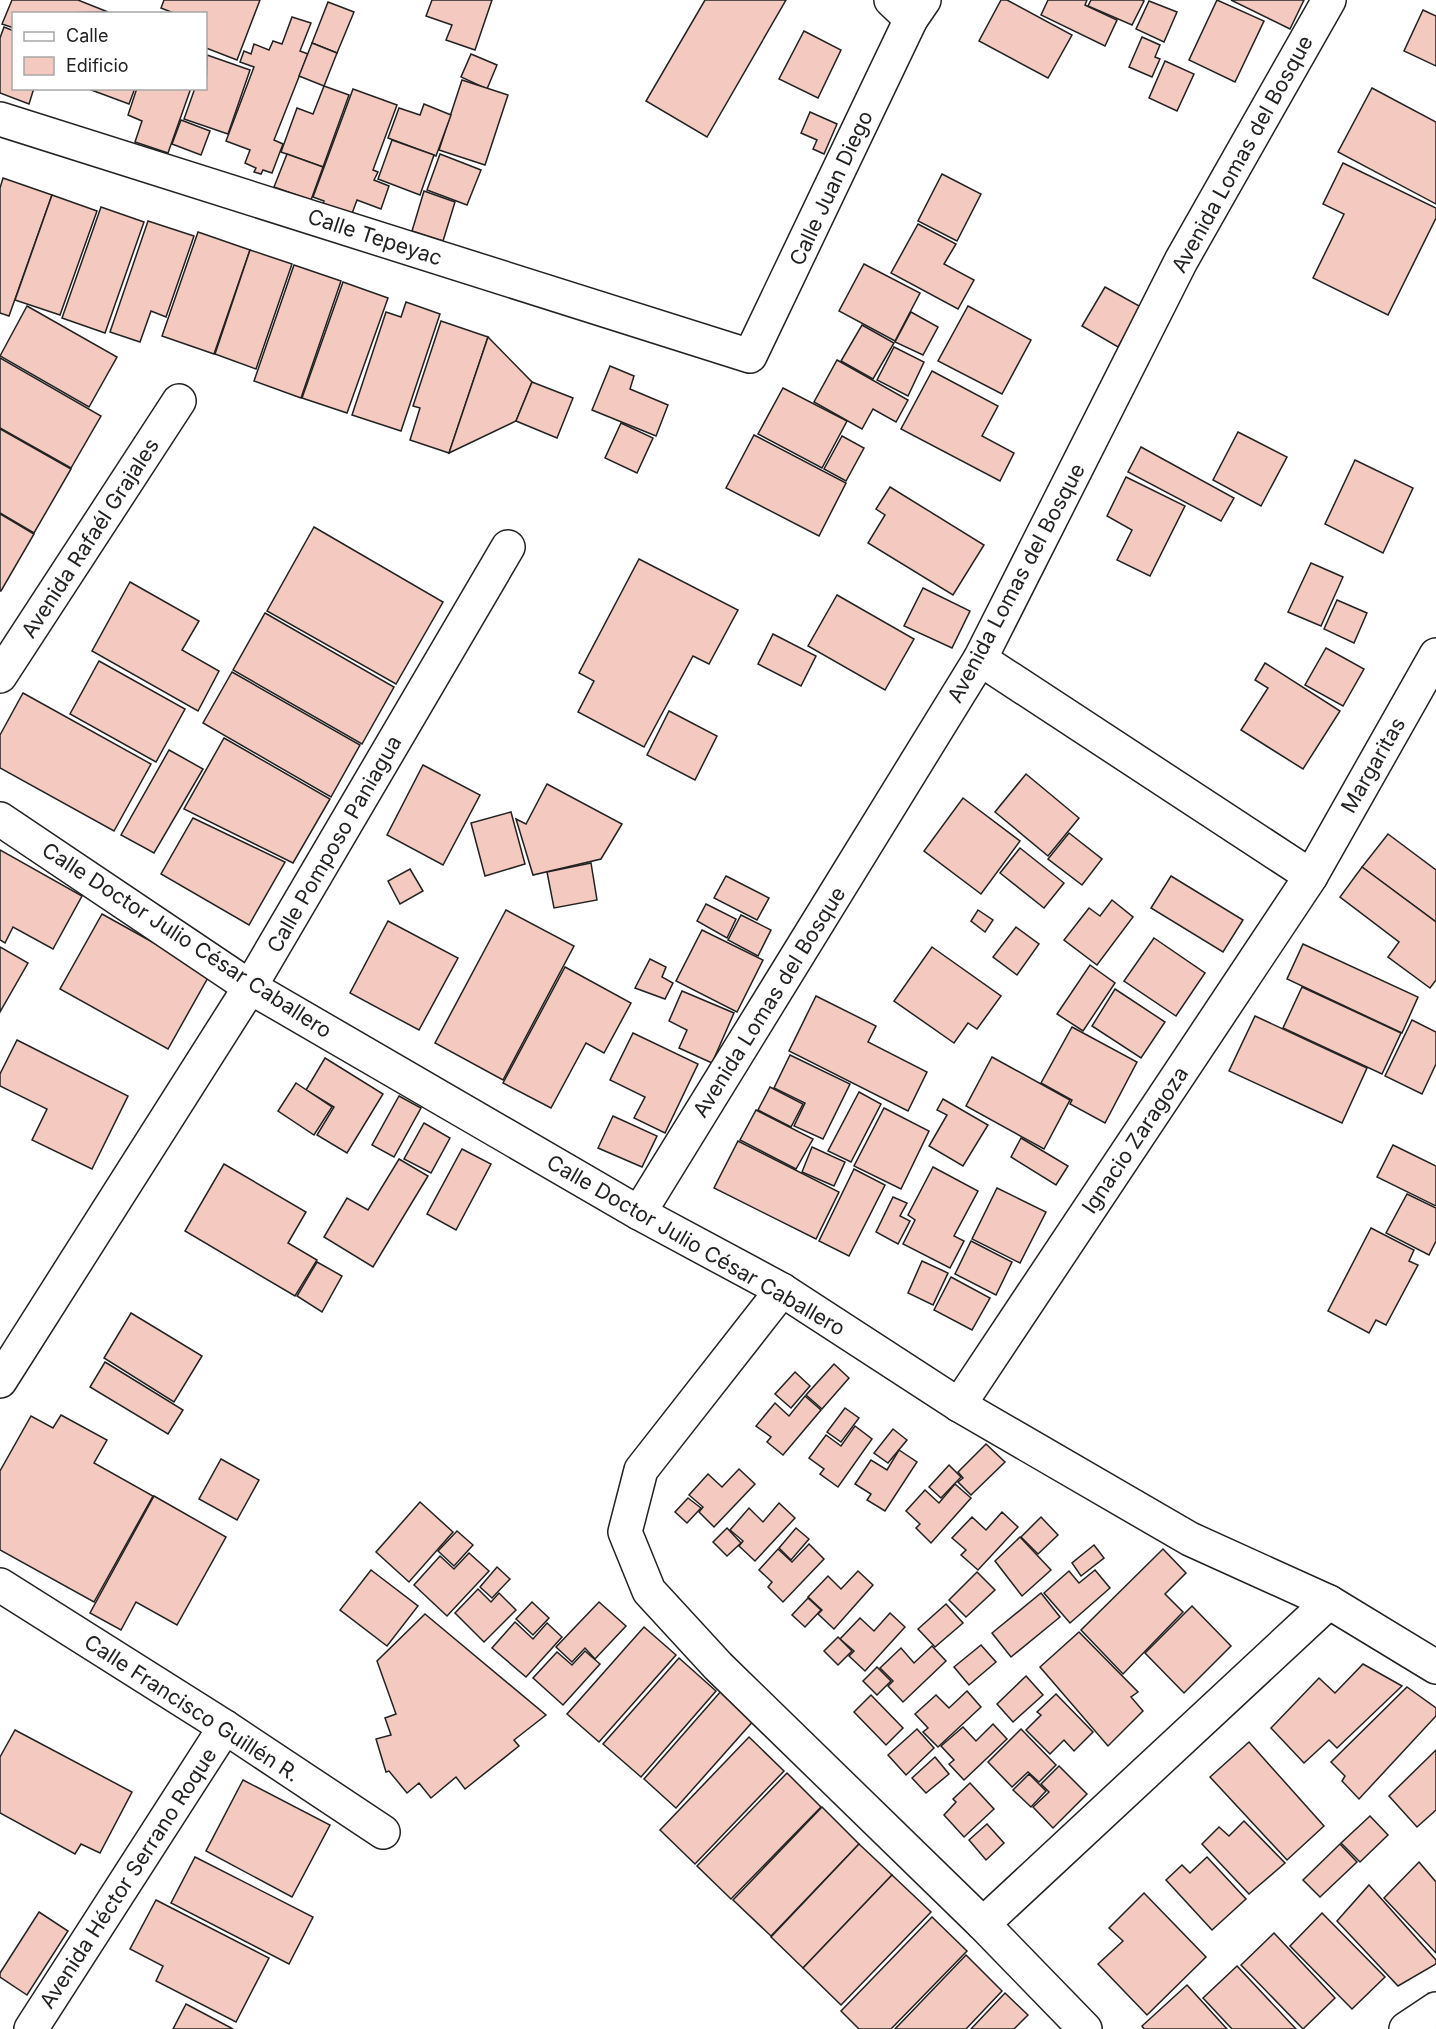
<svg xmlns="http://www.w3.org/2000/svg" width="1436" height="2029" font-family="Inter,sans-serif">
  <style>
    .building { fill: #f3c9c0; stroke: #222; stroke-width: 1.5 }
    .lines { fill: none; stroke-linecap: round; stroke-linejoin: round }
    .minor-casing { stroke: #222; stroke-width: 36 }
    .minor { stroke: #fff; stroke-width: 33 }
    .labels { text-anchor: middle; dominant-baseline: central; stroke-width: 4.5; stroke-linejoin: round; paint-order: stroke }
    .street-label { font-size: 21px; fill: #222; stroke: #fff }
  </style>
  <rect width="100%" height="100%" fill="#fff"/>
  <g class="building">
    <polygon points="12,0 78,0 108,12 14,14 14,28 2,24"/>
    <polygon points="164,0 260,0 237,60 206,48 206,14 176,14 161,8"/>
    <polygon points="432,0 492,0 475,50 446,40 452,25 426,16"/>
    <polygon points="705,0 786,0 707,137 646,101"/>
    <polygon points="1001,0 1007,0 1072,35 1048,78 979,41"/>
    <polygon points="1048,0 1087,0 1085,5 1117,20 1105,46 1041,15"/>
    <polygon points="1091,0 1142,0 1144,1 1132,25 1088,6"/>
    <polygon points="1217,0 1264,21 1235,82 1189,60"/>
    <polygon points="1231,0 1304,0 1290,29"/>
    <polygon points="1149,1 1177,12 1164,42 1136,29"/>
    <polygon points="328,2 354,12 337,53 312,43"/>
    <polygon points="1423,10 1436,16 1436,66 1404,51"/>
    <polygon points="292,17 311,23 300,51 308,54 274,140 283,144 272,173 263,170 261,174 254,172 256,168 245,163 250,150 226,141 254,67 240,62 244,51 251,54 254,44 269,50 273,41 282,44"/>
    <polygon points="4,27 14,31 14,88 34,88 29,104 0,93 0,38"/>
    <polygon points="804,31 841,50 818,98 779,79"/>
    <polygon points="1142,37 1160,45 1155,57 1160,59 1152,77 1129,67"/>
    <polygon points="312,43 337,53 324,86 299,76"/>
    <polygon points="471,54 497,65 487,89 461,77"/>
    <polygon points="207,55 250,70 228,134 184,119 195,88 206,88"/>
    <polygon points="1165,61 1194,74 1177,111 1149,98"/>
    <polygon points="462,80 508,95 485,165 439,150"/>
    <polygon points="324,86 349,95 323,167 281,152 297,108 313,114"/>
    <polygon points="86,88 135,88 129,104"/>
    <polygon points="137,88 191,88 168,153 135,142 142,121 128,115"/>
    <polygon points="1372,88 1436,122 1436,204 1338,152"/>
    <polygon points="353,89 397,105 373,170 378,172 374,180 389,186 381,209 357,200 350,219 322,208 324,201 313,197"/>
    <polygon points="424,104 451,115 436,156 388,138 399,108 420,115"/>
    <polygon points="810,112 837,124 824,154 813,149 817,140 801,133"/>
    <polygon points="181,120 210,131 201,155 172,144"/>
    <polygon points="392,140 434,155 420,195 378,179"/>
    <polygon points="287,154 323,167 311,200 274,187"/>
    <polygon points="440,154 481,170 467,205 427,190"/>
    <polygon points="1343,163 1436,208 1436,218 1388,315 1313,278 1344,214 1323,204"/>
    <polygon points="942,174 981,194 957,241 918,221"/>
    <polygon points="3,178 52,195 9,316 0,313 0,188"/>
    <polygon points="424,191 455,202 443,241 412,231"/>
    <polygon points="52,195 97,211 60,315 15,300"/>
    <polygon points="101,207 144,222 105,333 62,318"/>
    <polygon points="148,221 194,236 166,317 151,311 140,342 110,332"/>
    <polygon points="918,224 956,244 944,264 974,280 958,309 891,273"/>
    <polygon points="198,232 250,250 214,354 162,336"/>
    <polygon points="250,250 292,264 256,369 215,354"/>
    <polygon points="864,264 920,293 895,341 839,311"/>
    <polygon points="294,265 341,281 301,398 254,381"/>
    <polygon points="343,282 388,298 347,413 302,398"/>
    <polygon points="1105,287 1141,307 1118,347 1082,326"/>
    <polygon points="406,302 440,314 401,431 352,415 386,312 401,317"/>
    <polygon points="27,306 117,357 89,407 0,356"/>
    <polygon points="968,306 1031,340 1002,394 938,361"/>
    <polygon points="911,312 938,327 923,355 895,342"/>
    <polygon points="441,321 488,337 449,453 410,440 420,408 413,406"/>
    <polygon points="862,325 894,343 873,379 841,361"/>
    <polygon points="488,337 532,382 516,421 449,453"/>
    <polygon points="894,347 924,362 908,396 877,380"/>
    <polygon points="0,358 101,416 71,468 0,428"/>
    <polygon points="837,360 908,400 896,422 873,409 862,429 814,402"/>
    <polygon points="610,366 634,376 630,389 668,405 656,436 592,410"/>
    <polygon points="932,371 998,406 982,436 1014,453 1000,481 901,429"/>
    <polygon points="532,382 573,398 557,438 516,421"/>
    <polygon points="783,388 847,421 822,468 758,434"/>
    <polygon points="621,423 653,438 637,473 605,458"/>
    <polygon points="0,429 71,469 34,533 0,513"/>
    <polygon points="1238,432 1287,457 1261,506 1213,480"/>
    <polygon points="754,435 846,483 819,536 726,488"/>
    <polygon points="842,436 864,448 846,481 824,469"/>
    <polygon points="1141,447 1234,498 1221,521 1128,472"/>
    <polygon points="1355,460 1413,488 1383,553 1325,524"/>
    <polygon points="1126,477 1185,506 1150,576 1117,560 1132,530 1107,516"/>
    <polygon points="890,487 984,545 953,595 868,543 885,515 876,509"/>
    <polygon points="0,514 34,534 1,591 0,591"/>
    <polygon points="314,527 443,602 396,684 267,611"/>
    <polygon points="639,559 738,610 709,664 693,656 644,747 578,712 594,681 579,673"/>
    <polygon points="1311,563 1343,577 1321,626 1288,612"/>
    <polygon points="130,582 199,621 182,650 219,671 198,711 92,651"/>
    <polygon points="923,588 970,611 952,648 904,626"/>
    <polygon points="837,595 914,639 885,690 808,646"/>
    <polygon points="1337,600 1367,613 1354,643 1324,629"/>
    <polygon points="265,613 394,687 362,744 233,670"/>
    <polygon points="773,634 816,656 801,686 758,664"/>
    <polygon points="1326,648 1364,669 1343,706 1305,685"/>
    <polygon points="99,661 185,709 156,762 70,714"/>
    <polygon points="1265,663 1340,711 1303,769 1241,730 1268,688 1255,680"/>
    <polygon points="232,672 360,745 331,797 203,723"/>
    <polygon points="23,693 151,764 114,831 0,768 0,735"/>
    <polygon points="669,711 717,736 695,780 647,755"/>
    <polygon points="224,738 330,799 293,863 184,809"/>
    <polygon points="169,750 203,769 154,853 121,835"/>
    <polygon points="423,765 480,795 443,865 387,835"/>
    <polygon points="1026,774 1079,818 1048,856 995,812"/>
    <polygon points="547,784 622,824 601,859 533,875 516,819 526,824"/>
    <polygon points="963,798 1020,841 981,894 924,851"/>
    <polygon points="511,812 525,864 485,876 471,823"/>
    <polygon points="193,818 285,862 249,925 161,874"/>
    <polygon points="1069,833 1102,859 1082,885 1048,859"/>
    <polygon points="1388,834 1436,870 1436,922 1362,867"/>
    <polygon points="1020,848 1064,883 1044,908 1000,873"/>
    <polygon points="0,850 82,896 53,949 13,927 5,943 0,940"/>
    <polygon points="591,863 597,900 554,908 547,872"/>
    <polygon points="1362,867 1436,922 1436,980 1430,988 1388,957 1399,942 1340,897"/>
    <polygon points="410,869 423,891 400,904 388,881"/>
    <polygon points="726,876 769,898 757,920 714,898"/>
    <polygon points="1171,876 1243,920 1223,952 1151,908"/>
    <polygon points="1112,900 1133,917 1097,965 1064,940 1089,908 1100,916"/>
    <polygon points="706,904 736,919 727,938 697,921"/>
    <polygon points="506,910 574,946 503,1080 435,1043"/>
    <polygon points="978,910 993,920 985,932 971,921"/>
    <polygon points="102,914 210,974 168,1049 60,989"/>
    <polygon points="741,915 771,930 758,956 728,940"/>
    <polygon points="388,921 458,958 419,1030 350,993"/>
    <polygon points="1016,927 1039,944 1017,975 993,957"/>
    <polygon points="702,930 763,960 737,1012 676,981"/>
    <polygon points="1154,938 1205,973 1176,1016 1124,981"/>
    <polygon points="1303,944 1418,997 1402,1033 1287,979"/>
    <polygon points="0,947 28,963 0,1012"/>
    <polygon points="932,947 1001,996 977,1029 968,1023 954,1043 894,1001"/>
    <polygon points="650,959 666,967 662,977 673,983 665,999 635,988"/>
    <polygon points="1090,965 1115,983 1083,1031 1057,1014"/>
    <polygon points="565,967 631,1003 604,1053 586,1043 551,1108 503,1083"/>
    <polygon points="1302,987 1401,1033 1382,1074 1283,1028"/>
    <polygon points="1115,989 1165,1022 1141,1058 1092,1026"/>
    <polygon points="682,991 734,1013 712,1063 679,1048 687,1030 669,1021"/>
    <polygon points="816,996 876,1026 868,1042 927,1072 908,1111 789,1051"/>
    <polygon points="1255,1016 1367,1068 1342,1123 1229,1071"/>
    <polygon points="1412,1020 1436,1032 1436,1064 1422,1094 1385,1076"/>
    <polygon points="1072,1027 1137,1062 1105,1123 1070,1104 1072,1100 1041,1083"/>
    <polygon points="633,1033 698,1064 665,1133 634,1118 645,1097 610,1080"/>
    <polygon points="17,1040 128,1096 92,1169 32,1140 47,1109 0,1086 0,1074"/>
    <polygon points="790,1055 850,1084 823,1139 794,1126 805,1103 774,1088"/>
    <polygon points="992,1057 1070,1100 1044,1149 966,1106"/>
    <polygon points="325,1058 383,1094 347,1153 317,1135 334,1107 306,1090"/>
    <polygon points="296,1083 332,1107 314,1135 278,1111"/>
    <polygon points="770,1087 803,1104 791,1127 758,1110"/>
    <polygon points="859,1092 881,1104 851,1162 828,1151"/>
    <polygon points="399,1096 421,1108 394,1157 372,1145"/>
    <polygon points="943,1099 988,1125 963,1166 929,1146 947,1115 937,1110"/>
    <polygon points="884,1108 929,1131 901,1189 854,1166"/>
    <polygon points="756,1110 813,1139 796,1169 740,1140"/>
    <polygon points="613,1116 657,1136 642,1167 598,1148"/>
    <polygon points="424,1123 450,1138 431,1173 404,1159"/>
    <polygon points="1021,1138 1068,1166 1056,1185 1011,1157"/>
    <polygon points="738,1141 839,1192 816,1239 714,1188"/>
    <polygon points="1393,1145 1436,1166 1436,1206 1377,1177"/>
    <polygon points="812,1147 845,1162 834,1186 802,1172"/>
    <polygon points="462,1149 491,1164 456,1230 427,1214"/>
    <polygon points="399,1159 428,1176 373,1267 324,1237 347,1198 368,1210"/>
    <polygon points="224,1164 306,1212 288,1243 317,1260 295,1296 185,1231"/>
    <polygon points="933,1167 978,1191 954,1236 964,1241 950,1268 903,1244 915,1220 908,1215"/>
    <polygon points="854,1169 885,1185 849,1256 819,1241"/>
    <polygon points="997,1188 1046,1212 1020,1263 972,1239"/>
    <polygon points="1407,1194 1436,1208 1436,1241 1429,1255 1386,1233"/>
    <polygon points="893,1197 907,1203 900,1216 910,1221 898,1244 876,1232"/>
    <polygon points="1371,1228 1414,1250 1409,1261 1418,1265 1386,1325 1376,1320 1369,1333 1328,1311"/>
    <polygon points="971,1241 1012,1262 996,1295 955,1274"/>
    <polygon points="922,1261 948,1273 933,1305 908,1293"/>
    <polygon points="317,1262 342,1276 322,1312 297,1296"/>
    <polygon points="951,1277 990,1298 972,1330 934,1310"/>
    <polygon points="131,1313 202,1356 174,1402 104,1358"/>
    <polygon points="105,1362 183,1410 168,1434 90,1387"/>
    <polygon points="834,1364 849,1378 822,1409 806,1395"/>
    <polygon points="795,1372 810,1386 791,1408 775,1394"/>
    <polygon points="805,1396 821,1410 783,1455 767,1442 771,1437 756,1426 775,1403 789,1416"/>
    <polygon points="845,1408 859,1418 841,1442 827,1432"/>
    <polygon points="61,1415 107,1440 94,1463 153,1496 94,1602 0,1550 0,1471 31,1416 53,1428"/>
    <polygon points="855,1426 872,1439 838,1487 820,1474 824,1469 809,1458 826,1435 841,1446"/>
    <polygon points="893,1429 907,1440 888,1463 874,1453"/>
    <polygon points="986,1444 1005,1462 971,1495 958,1482 963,1478 958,1472"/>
    <polygon points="899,1450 917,1462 885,1511 867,1500 871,1494 855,1484 871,1460 887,1470"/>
    <polygon points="221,1459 259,1480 237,1520 199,1499"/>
    <polygon points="949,1465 961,1477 941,1498 929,1487"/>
    <polygon points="739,1469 755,1484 714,1527 699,1512 703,1507 689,1495 708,1474 722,1487"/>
    <polygon points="955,1484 971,1498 931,1543 916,1528 920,1524 906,1511 925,1490 939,1503"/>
    <polygon points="154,1496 226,1537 177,1625 136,1602 121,1630 90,1613"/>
    <polygon points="688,1498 701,1508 687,1523 675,1512"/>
    <polygon points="420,1502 453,1532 409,1582 376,1552"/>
    <polygon points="779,1503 795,1518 755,1561 739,1546 743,1541 730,1530 749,1508 763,1522"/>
    <polygon points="1002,1512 1018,1527 978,1570 961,1555 966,1550 952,1538 972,1517 986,1530"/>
    <polygon points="1041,1517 1058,1535 1038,1554 1021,1537"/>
    <polygon points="727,1528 741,1543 727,1556 713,1542"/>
    <polygon points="796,1528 809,1539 791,1560 779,1548"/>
    <polygon points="457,1531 473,1545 454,1566 438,1551"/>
    <polygon points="1020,1537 1051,1570 1022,1596 995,1561"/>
    <polygon points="809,1544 824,1559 783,1602 768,1587 772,1582 759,1570 778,1549 792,1562"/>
    <polygon points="1094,1545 1104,1558 1081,1576 1072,1563"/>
    <polygon points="1163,1549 1186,1573 1165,1594 1183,1612 1123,1674 1081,1630"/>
    <polygon points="469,1553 489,1571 447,1616 414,1585 440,1556 454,1569"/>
    <polygon points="497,1567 510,1579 492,1598 480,1587"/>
    <polygon points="371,1570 418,1606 387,1646 340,1610"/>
    <polygon points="1095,1570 1110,1588 1070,1623 1044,1593 1069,1571 1079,1583"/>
    <polygon points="858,1571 873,1585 834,1629 818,1614 822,1610 808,1597 828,1576 841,1589"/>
    <polygon points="977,1572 995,1590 966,1617 949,1600"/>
    <polygon points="478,1589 491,1602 499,1593 516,1610 484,1642 455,1613"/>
    <polygon points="1041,1593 1060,1617 1011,1657 992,1633"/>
    <polygon points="808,1598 821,1610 805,1627 792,1615"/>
    <polygon points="532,1602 549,1618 533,1635 516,1619"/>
    <polygon points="599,1602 626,1626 595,1659 585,1648 572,1662 556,1647"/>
    <polygon points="946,1604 963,1623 935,1647 918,1629"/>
    <polygon points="1192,1606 1231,1646 1184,1693 1145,1653"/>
    <polygon points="890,1613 905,1627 865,1671 849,1656 854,1651 840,1639 860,1618 874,1631"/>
    <polygon points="425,1614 546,1715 514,1740 519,1746 465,1789 456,1777 431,1798 419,1783 407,1793 389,1771 386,1772 376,1739 391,1735 385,1718 396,1714 377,1661"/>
    <polygon points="515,1622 533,1639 547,1623 562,1637 526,1677 492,1648"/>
    <polygon points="644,1627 676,1655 599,1742 567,1714"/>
    <polygon points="1079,1632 1138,1692 1131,1697 1143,1711 1108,1746 1040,1667"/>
    <polygon points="838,1637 852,1651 838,1665 824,1651"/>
    <polygon points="981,1645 996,1662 969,1685 954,1667"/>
    <polygon points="932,1646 946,1661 903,1702 888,1686 893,1681 880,1668 901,1648 914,1663"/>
    <polygon points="585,1651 600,1664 563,1705 533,1678 557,1652 572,1665"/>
    <polygon points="679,1658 716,1691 641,1777 603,1744"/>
    <polygon points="1363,1664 1402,1686 1337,1748 1329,1740 1304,1763 1271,1728 1319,1678 1335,1693"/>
    <polygon points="877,1667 891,1681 877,1695 863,1681"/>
    <polygon points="1026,1676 1043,1695 1013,1722 997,1704"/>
    <polygon points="1407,1687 1436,1708 1436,1716 1359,1799 1342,1781 1345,1776 1331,1762"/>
    <polygon points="722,1690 755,1719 676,1808 644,1779"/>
    <polygon points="967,1691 981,1707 938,1747 923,1732 928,1728 915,1714 936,1695 949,1708"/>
    <polygon points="1056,1694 1093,1732 1074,1751 1064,1740 1050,1754 1026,1730 1041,1715 1037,1712"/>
    <polygon points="871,1695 903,1728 886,1745 854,1712"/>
    <polygon points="993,1724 1007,1739 964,1780 949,1764 954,1760 941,1746 963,1727 976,1741"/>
    <polygon points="917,1729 934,1748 906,1775 888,1755"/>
    <polygon points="1021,1729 1056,1765 1039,1782 1028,1772 1012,1787 988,1762"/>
    <polygon points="15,1730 132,1792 100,1853 81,1844 75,1854 0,1813 0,1757"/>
    <polygon points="749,1737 784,1771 695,1864 660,1830"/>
    <polygon points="1249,1742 1324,1826 1287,1860 1210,1777"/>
    <polygon points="1436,1750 1436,1810 1417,1827 1389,1796"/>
    <polygon points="935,1757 949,1774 926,1793 912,1778"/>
    <polygon points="1059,1766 1087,1794 1053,1828 1033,1807 1049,1792 1041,1784"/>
    <polygon points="787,1773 821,1807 731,1899 697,1866"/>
    <polygon points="1029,1774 1046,1791 1031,1807 1013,1790"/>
    <polygon points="243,1780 330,1825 292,1897 206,1851"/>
    <polygon points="970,1783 994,1809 964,1837 944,1815 956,1802 953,1799"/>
    <polygon points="822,1807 859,1844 771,1936 733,1900"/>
    <polygon points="1370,1816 1388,1835 1360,1862 1341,1843"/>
    <polygon points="1244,1821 1285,1863 1249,1894 1202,1844 1219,1827 1229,1836"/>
    <polygon points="987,1824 1004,1843 986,1860 969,1840"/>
    <polygon points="859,1844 892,1875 803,1968 771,1937"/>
    <polygon points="1340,1844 1357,1862 1320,1897 1303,1880"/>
    <polygon points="195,1857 313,1917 289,1964 171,1903"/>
    <polygon points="1207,1857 1246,1899 1212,1930 1166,1880 1182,1865 1190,1873"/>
    <polygon points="1419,1862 1436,1882 1436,1953 1384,1898"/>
    <polygon points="892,1875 931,1912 841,2005 803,1968"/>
    <polygon points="1369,1885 1436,1960 1436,1964 1398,1986 1337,1921"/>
    <polygon points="1144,1893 1206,1957 1147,2015 1098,1964 1123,1941 1109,1928"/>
    <polygon points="156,1900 269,1958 236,2022 156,1981 163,1966 130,1949"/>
    <polygon points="39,1912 68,1931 27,1995 0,1977 0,1973"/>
    <polygon points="1322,1913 1385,1977 1352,2009 1290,1946"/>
    <polygon points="932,1917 967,1951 891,2029 859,2029 841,2011"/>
    <polygon points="1274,1933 1335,1998 1303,2029 1241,1965"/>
    <polygon points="966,1955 1002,1991 966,2029 895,2029"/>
    <polygon points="1237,1966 1296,2029 1232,2029 1203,1998"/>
    <polygon points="1187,1985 1227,2029 1144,2029 1142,2026"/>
    <polygon points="1005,1993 1028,2015 1014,2029 971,2029"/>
    <polygon points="186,2004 233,2029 173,2029"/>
  </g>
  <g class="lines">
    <defs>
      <g id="minor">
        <polyline points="891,0 911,19"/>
        <polyline points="0,119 750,356 911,19 924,0"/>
        <polyline points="980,659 1311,876"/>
        <polyline points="0,676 179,401"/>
        <polyline points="0,819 250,987 639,1213 782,1290 959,1405 1190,1539 1329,1602 1436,1667"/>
        <polyline points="639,1213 980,659 1181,261 1329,0"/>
        <polyline points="782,1290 641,1470 625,1532 649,1591 718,1666 983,1924 1085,2029"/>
        <polyline points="0,1381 250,987 508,547"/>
        <polyline points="959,1405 1311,876 1436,655"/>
        <polyline points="0,1585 225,1727 383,1832"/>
        <polyline points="983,1924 1329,1602"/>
        <polyline points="31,2029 225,1727"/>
        <polyline points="1406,2029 1436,2009"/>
      </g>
    </defs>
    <use href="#minor" class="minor-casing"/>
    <use href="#minor" class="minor"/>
  </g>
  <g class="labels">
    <g class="street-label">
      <text transform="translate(1242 154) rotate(-61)">Avenida Lomas del Bosque</text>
      <text transform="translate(831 188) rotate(-65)">Calle Juan Diego</text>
      <text transform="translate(375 237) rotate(18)">Calle Tepeyac</text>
      <text transform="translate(90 538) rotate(-57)">Avenida Rafaél Grajales</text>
      <text transform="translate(1016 583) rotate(-62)">Avenida Lomas del Bosque</text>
      <text transform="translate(1373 765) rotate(-60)">Margaritas</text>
      <text transform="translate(334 844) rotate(-60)">Calle Pomposo Paniagua</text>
      <text transform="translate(187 940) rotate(33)">Calle Doctor Julio César Caballero</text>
      <text transform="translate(769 1002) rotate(-58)">Avenida Lomas del Bosque</text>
      <text transform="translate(1135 1140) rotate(-56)">Ignacio Zaragoza</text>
      <text transform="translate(696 1245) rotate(30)">Calle Doctor Julio César Caballero</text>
      <text transform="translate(192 1708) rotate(33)">Calle Francisco Guillén R.</text>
      <text transform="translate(128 1878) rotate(-57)">Avenida Héctor Serrano Roque</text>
    </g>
  </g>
  <rect x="12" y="12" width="195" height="78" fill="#ffffff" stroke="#a7a7a7" stroke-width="1.5"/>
  <rect x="24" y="32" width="30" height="9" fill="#ffffff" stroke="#a7a7a7" stroke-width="1.5"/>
  <text x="66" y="42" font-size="18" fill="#222222">Calle</text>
  <rect x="24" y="57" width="30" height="18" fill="#f3c9c0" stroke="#a7a7a7" stroke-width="1.5"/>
  <text x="66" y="72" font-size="18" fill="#222222">Edificio</text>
</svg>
